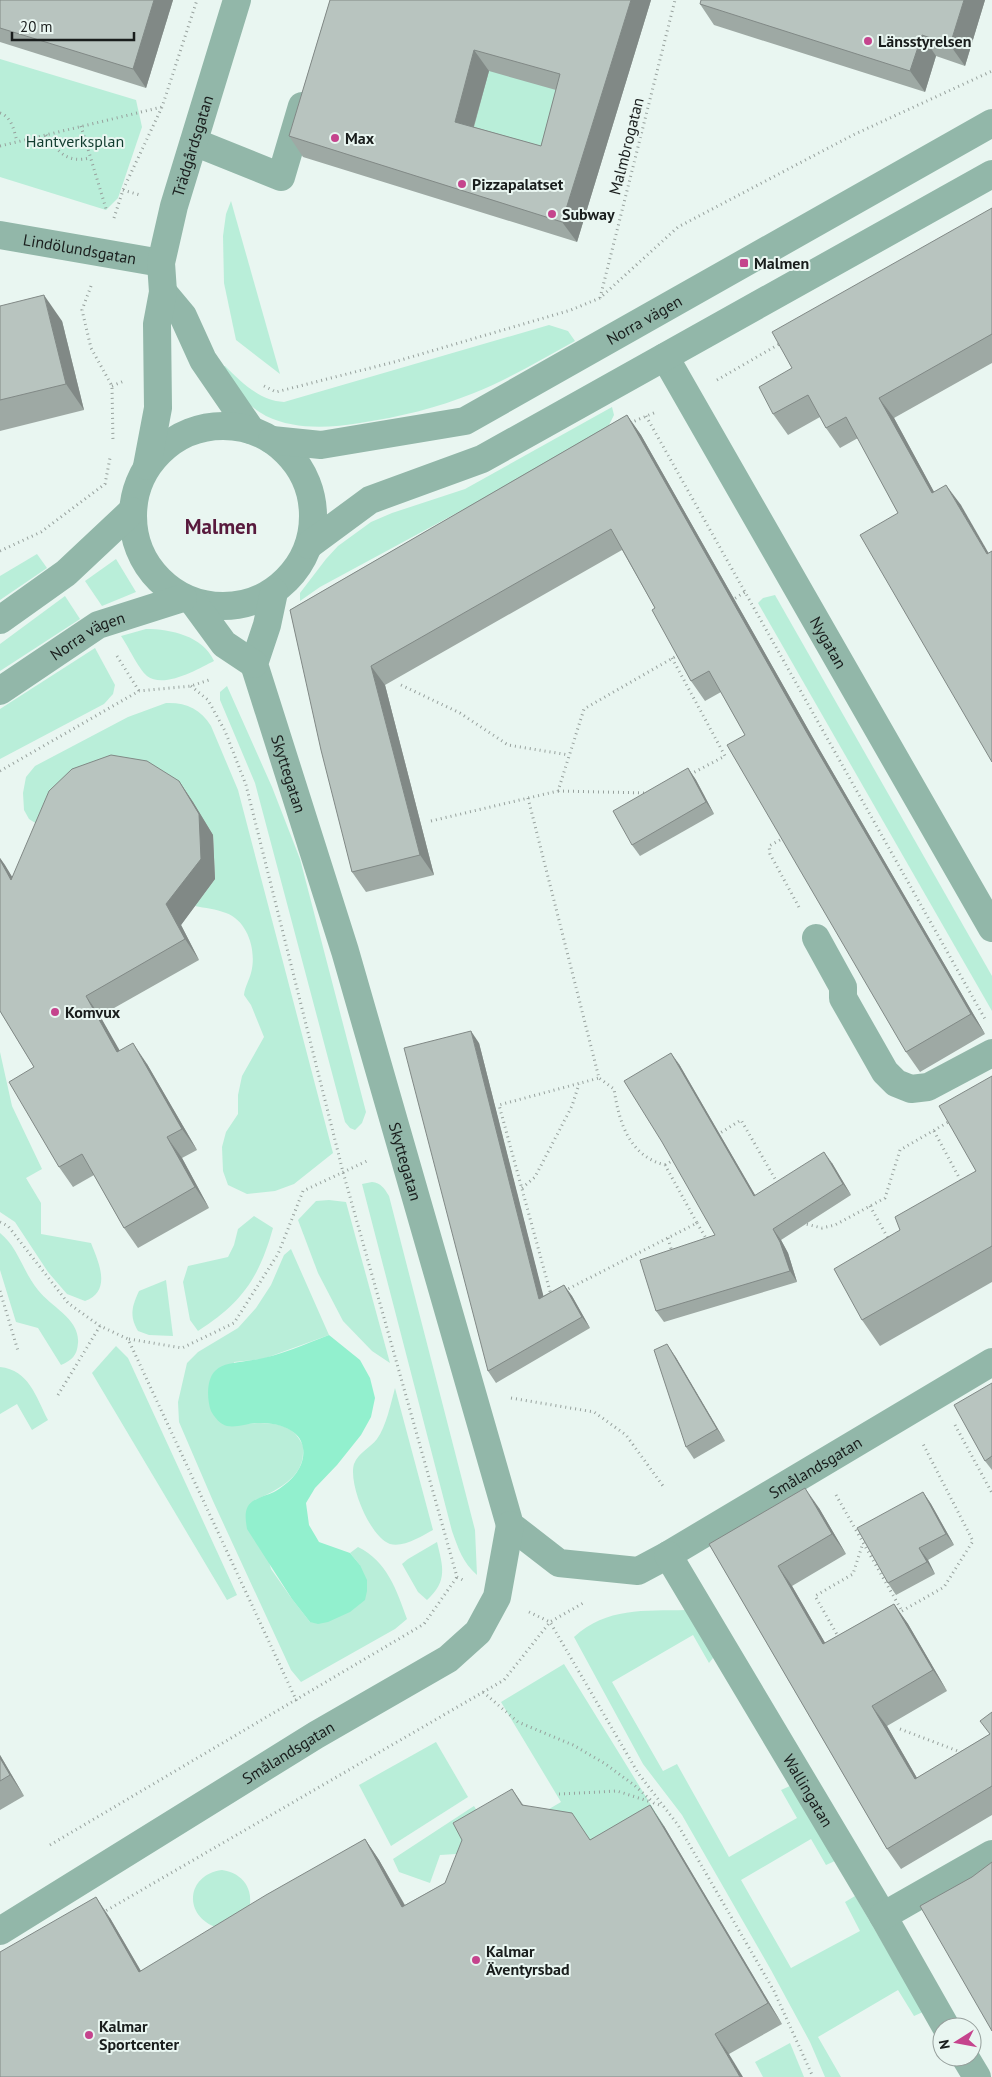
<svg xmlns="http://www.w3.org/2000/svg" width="992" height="2077" font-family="'PT Sans',sans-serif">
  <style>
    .green { fill: #b9eed9 }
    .water { fill: #92f0ce }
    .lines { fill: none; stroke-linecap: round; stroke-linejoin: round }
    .path { stroke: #97a19d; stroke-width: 3; stroke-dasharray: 1 4; stroke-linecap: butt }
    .minor { stroke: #92b7a9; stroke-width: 28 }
    .wall { fill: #9ea9a4; fill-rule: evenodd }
    .shaded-wall { fill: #818986 }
    .building { fill: #b8c4bf; stroke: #818986; fill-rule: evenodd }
    .poi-dot { fill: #c5448d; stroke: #e9f6f1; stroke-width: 2 }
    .labels { text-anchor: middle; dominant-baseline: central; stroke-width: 4; stroke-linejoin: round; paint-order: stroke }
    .poi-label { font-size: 16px; font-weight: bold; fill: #191d1c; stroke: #e9f6f1; text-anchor: start }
    .park-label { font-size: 16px; fill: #113c2f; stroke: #e9f6f1 }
    .street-label { font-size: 16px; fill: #191d1c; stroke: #e9f6f1 }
    .district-label { font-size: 21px; font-weight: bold; fill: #581a3d; stroke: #e9f6f1 }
  </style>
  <rect width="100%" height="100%" fill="#e9f6f1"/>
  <g class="green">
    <polygon points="494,51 575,95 556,166 469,143"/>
    <polygon points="0,59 136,100 142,127 118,198 106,210 0,177"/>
    <polygon points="231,201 280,374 236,340 224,283 223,236 226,214"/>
    <path d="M549 325 568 331 575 341C542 359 509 379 474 393 437 408 399 417 360 423 329 428 295 430 266 416 245 405 233 385 219 367L225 366C241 382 260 401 284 402Z"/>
    <polygon points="612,407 614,415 607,429 514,482 320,587 300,601 300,593 326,559 338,546 371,522 392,513 465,489"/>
    <polygon points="37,554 47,568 0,600 0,576"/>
    <polygon points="116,559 136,592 102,606 85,581"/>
    <polygon points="775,595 992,976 992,1011 758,603 763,598"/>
    <polygon points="65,596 80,619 0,671 0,644"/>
    <path d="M146 629C171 629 203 636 214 661 198 669 164 689 147 676 138 668 128 646 121 636Z"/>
    <polygon points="95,648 115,685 113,694 104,704 0,759 0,709"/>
    <polygon points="227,686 272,787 300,859 366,1112 362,1123 355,1130 350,1128 345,1122 255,783 220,700 220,692"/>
    <path d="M166 703C185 702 201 709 211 726L238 790 333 1153 294 1184 275 1191 247 1194 228 1185 223 1171 222 1147 226 1132 238 1114V1095L242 1076 264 1037 251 1005 244 995C245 986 249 981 251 973 257 951 248 921 226 913 216 909 205 908 195 906L215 879 213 835 40 826 29 819 24 810 23 793 26 777 35 766 128 717Z"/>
    <path d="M0 1052 12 1106 42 1169 26 1178 41 1203V1234L91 1243C99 1263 112 1291 85 1301L67 1294 48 1272 15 1222 0 1212Z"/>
    <path d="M372 1182C381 1183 384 1188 389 1196L475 1530 477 1575C463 1563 458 1548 452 1531L362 1184Z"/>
    <polygon points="329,1200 346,1202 390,1363 372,1351 343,1321 318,1273 298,1220 316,1201"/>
    <path d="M254 1216 273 1228C259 1278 242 1303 198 1331L190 1320 183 1282 188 1266 228 1257 234 1245 238 1229Z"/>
    <path d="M0 1233C18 1247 23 1272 38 1290 51 1307 80 1319 78 1343 77 1356 72 1360 61 1365L38 1328 16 1322 0 1270Z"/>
    <path d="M291 1249 329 1335 263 1359 234 1362 227 1426C246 1424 266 1420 285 1427 293 1430 297 1435 301 1442 304 1446 303 1449 303 1453 303 1479 273 1492 253 1501L271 1569 292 1599 310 1622 360 1565 350 1553 358 1547C387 1561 397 1591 407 1619L395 1629 301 1682 291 1670 213 1501 179 1422 178 1402 187 1363 198 1352 238 1328 256 1308 271 1285 284 1255Z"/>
    <path d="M166 1280 173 1336 149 1335 138 1331C129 1316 132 1306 139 1291Z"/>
    <polygon points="116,1346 128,1358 237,1595 227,1600 92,1373"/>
    <path d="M0 1367C29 1370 36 1397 48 1420L32 1430 17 1404 0 1414Z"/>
    <path d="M395 1388 433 1530C422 1536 403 1548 390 1544 370 1537 348 1484 354 1464 359 1452 370 1448 377 1439 386 1427 391 1403 395 1388Z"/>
    <path d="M437 1542C443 1567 448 1581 427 1600L418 1592 402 1564 408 1559Z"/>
    <path d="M686 1610 717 1653 709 1663 693 1635 612 1682 663 1771 677 1764 729 1857 797 1818 781 1790 790 1786 835 1861 826 1865 811 1839 741 1880 791 1968 860 1931 845 1902 855 1896 923 2012 914 2016 898 1990 818 2037 841 2077H825L810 2042 771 1970 682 1815 643 1764 574 1637C607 1607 644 1611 686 1610Z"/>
    <polygon points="564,1664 664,1826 605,1860 532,1819 561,1802 501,1702"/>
    <polygon points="436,1742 468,1797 391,1846 359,1785"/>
    <polygon points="474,1806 489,1831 472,1853 440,1855 430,1883 399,1872 393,1859"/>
    <path d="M222 1870C243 1873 254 1889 249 1910L218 1928C183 1917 185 1875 222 1870Z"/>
    <polygon points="790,2043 804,2077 763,2077 755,2062"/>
  </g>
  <path class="water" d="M329 1335 360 1360 370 1378 375 1398 371 1417 361 1435 337 1465 315 1488 306 1503 309 1525 319 1542 350 1553 360 1565 367 1580V1591L365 1600 350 1612 328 1622 318 1624 310 1622 292 1599 247 1529C246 1522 244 1513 248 1506 253 1498 266 1496 274 1492 290 1483 306 1467 303 1448 301 1428 274 1422 258 1423 248 1423 237 1428 227 1426 221 1425 214 1417 211 1411 207 1400 206 1380 215 1371 223 1363 235 1363 246 1361 275 1358 303 1345 329 1335Z"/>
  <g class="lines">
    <g class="path">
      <path d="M0 113C12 117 14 131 17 141"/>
      <polyline points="81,126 107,212"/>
      <path d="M46 135C59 153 67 163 90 158"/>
      <polyline points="0,146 162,107"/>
      <polyline points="123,190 140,195"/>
      <polyline points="114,218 123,190 162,107 197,0"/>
      <polyline points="91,286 82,310 91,348 112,386 113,442"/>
      <polyline points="600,298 675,0"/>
      <polyline points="717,380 781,343"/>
      <polyline points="112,386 124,381"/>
      <polyline points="264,386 276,392 394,362 571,310 600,298 678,227 853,135 992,71"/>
      <polyline points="646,416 985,1019"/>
      <polyline points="630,423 656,412"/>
      <polyline points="0,551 41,532 105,484 110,458"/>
      <polyline points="731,601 745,592"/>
      <polyline points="117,656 139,691"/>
      <polyline points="672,658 725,756 689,775"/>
      <polyline points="401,685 460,713 508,745 569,755"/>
      <polyline points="191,686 208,700 225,731 246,785 343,1172 457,1577 465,1581"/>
      <polyline points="0,771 139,691 191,686 212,679"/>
      <polyline points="558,791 647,793"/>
      <polyline points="528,798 599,1078 499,1105 551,1295"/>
      <polyline points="431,821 558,791 584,709 678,655 677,652"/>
      <polyline points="780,840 769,846 770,854 800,909"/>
      <polyline points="934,1131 962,1183"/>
      <polyline points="717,1135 741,1120 778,1184"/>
      <polyline points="665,1165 675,1159"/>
      <polyline points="522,1188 535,1177 572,1106 579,1084"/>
      <polyline points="870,1206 889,1240"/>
      <polyline points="0,1222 8,1226 68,1303 100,1326 128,1339 298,1704"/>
      <polyline points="697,1223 707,1240"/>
      <polyline points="802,1223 822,1228 835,1225 885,1198 900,1150 950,1121"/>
      <polyline points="668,1238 672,1252"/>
      <polyline points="0,1291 18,1351"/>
      <path d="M564 1291 697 1223 665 1165C629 1156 619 1122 614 1089L599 1078"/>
      <polyline points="129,1339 182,1348 234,1323 278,1254 303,1191 369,1160"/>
      <polyline points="58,1395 100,1326"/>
      <polyline points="511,1398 594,1412 626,1435 663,1486"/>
      <polyline points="955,1425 992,1493"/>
      <polyline points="836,1495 902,1611"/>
      <polyline points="902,1611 944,1587 973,1541 923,1444"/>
      <polyline points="529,1612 550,1622 638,1773 678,1825 774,1991 813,2077"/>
      <polyline points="839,1638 815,1596 853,1574 863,1543"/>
      <polyline points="483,1692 518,1722 573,1745 604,1763 634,1785 654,1803 662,1806"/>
      <polyline points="900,1729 963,1753"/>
      <polyline points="559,1794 617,1791 651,1802"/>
      <polyline points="50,1845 424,1624 457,1577"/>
      <polyline points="102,1913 504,1680 550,1622 585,1602"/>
    </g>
    <g class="minor">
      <polyline points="194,142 281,177 302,106"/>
      <path id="s1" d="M0 235 161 263"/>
      <polyline points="163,292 183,316 203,360 251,430"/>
      <path id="s2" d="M665 357 992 928"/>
      <circle cx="223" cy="516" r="90"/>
      <path id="s3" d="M272 440 321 445 465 421 992 123"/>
      <path id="s4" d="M147 466 158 408 157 324 163 292 161 263 174 206 237 0"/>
      <polyline points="309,545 370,500 482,459 992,174"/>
      <path id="s5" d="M274 592 267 625 254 664 345 951 510 1525 559 1563 638 1571 668 1555 992 1362"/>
      <polyline points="194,603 224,644 254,664"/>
      <polyline points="0,620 66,573 132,511"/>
      <path id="s6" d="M0 691 98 625 183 598"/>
      <polyline points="816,938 843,987 843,998 885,1072 896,1083 911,1089 928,1087 992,1053"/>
      <path id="s7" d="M668 1555 883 1916 946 2027"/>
      <polyline points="883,1916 992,1854"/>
      <path id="s8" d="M0 1931 316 1735 448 1659 478 1632 497 1597 510 1525"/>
      <polyline points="965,2057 977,2077"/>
    </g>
  </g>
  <g class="wall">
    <polygon points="0,0 173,0 146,88 0,42"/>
    <path d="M330 0H651L577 242 303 157 289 136ZM489 71 556 90 541 146 474 127Z"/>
    <polygon points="985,0 965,66 936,56 925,92 714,25 700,4"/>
    <polygon points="992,208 992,363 894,418 934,492 961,505 992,762 898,513 858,438 840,448 826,428 820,417 788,435 773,414 792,368"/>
    <polygon points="0,306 62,321 84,410 0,431"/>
    <polygon points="627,415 641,435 821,752 985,1034 920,1072 906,1052 745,735 721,692 705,701 691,681 655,608 622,550 385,685 434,875 366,892 352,872 290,610"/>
    <polygon points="688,768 696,780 714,814 640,856 632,845"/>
    <polygon points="179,781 193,802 213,835 215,879 181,925 199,960 100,1016 119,1051 147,1064 197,1150 182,1158 209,1208 138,1248 124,1228 94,1175 73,1187 59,1167 34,1067 0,1011 0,858 12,877"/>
    <polygon points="479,1043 543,1296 564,1285 572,1296 590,1328 496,1383 488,1371"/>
    <polygon points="679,1064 755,1195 832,1163 851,1195 781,1240 788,1253 797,1282 664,1322 656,1311 715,1235"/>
    <polygon points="992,1076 992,1282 880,1346 862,1320 900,1230 976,1171"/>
    <polygon points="675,1356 725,1441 694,1459 686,1447"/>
    <polygon points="992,1383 992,1470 985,1461"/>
    <polygon points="923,1492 931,1504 954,1545 928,1560 935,1574 896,1595 888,1583"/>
    <polygon points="819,1508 846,1554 792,1586 825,1643 894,1604 908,1624 947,1691 887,1726 917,1778 990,1734 992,1712 992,1815 901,1869 887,1849 709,1544"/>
    <polygon points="0,1755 24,1796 0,1810"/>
    <polygon points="512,1789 524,1806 591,1840 664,1826 782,2024 729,2054 0,2077 110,1918 141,1971 365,1839 379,1860 405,1905 445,1883"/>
  </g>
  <g class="shaded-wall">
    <polygon points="154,0 173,0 146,88 133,69"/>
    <polygon points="631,0 651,0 577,242 562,222"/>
    <polygon points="964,0 985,0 965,66 950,45"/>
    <polygon points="922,35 936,56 925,92 910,71"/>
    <polygon points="474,50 489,71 469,143 455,122"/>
    <polygon points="44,295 62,321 84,410 66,384"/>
    <polygon points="879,398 894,418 946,514 932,493"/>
    <polygon points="627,415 641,435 821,752 985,1034 971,1014 807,733"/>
    <polygon points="946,485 961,505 992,559 987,554"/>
    <polygon points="371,666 385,685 434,875 420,855"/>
    <polygon points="688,768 696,780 714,814 706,802"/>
    <polygon points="179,781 193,802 213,835 215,879 181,925 199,960 185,939 166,904"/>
    <polygon points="0,858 5,865 26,900 11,880 0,860"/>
    <polygon points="86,996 100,1016 132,1072 117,1052"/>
    <polygon points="471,1031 479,1043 547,1310 539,1299"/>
    <polygon points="133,1043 147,1064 197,1150 182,1129"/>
    <polygon points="671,1053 679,1064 762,1207 754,1196"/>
    <polygon points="167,1137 182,1158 209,1208 195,1187"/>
    <polygon points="824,1152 832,1163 851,1195 843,1184"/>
    <polygon points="773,1229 781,1240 788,1253 797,1282 790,1271"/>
    <polygon points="564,1285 572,1296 590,1328 582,1317"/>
    <polygon points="667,1344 675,1356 725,1441 717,1429"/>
    <polygon points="805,1488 819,1508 846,1554 832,1534"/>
    <polygon points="923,1492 931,1504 954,1545 946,1534"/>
    <polygon points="919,1548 928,1560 935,1574 927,1562"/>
    <polygon points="778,1566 792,1586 838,1665 823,1644"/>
    <polygon points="894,1604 908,1624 947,1691 933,1670"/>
    <polygon points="872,1706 887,1726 929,1799 915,1779"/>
    <polygon points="0,1755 24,1796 10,1775 0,1758"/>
    <polygon points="650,1805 664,1826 782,2024 768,2003"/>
    <polygon points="365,1839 379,1860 417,1927 402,1907"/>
    <polygon points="96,1897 110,1918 153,1992 139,1972"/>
    <polygon points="715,2034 729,2054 743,2077 740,2077"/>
  </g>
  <g class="building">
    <polygon points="0,0 154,0 133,69 0,28"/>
    <path d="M330 0H631L562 222 289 136ZM474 50 560 74 541 146 455 122Z"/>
    <polygon points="701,0 964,0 950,45 922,35 910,71 700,4"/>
    <polygon points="992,208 992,334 879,398 932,493 946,485 987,554 992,551 992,762 860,535 898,513 846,417 826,428 808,395 773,414 759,387 792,368 772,332"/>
    <polygon points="44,295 66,384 0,400 0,306"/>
    <polygon points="627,415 807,733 971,1014 906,1052 727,745 745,735 709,671 691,681 652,610 655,608 611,529 371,666 420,855 352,872 321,750 290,610"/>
    <polygon points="111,755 147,761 179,781 199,814 201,859 166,904 185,939 86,996 117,1052 133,1043 182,1129 167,1137 195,1187 124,1228 82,1154 59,1167 9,1082 34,1067 0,1011 0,860 11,880 49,791 72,769"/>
    <polygon points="688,768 706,802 632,845 613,811"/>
    <polygon points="471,1031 539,1299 564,1285 582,1317 488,1371 404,1048"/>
    <polygon points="671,1053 754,1196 824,1152 843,1184 773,1229 780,1242 790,1271 656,1311 640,1260 715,1235 662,1142 624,1081"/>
    <polygon points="992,1076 992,1246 862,1320 834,1269 900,1230 895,1217 976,1171 939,1106"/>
    <polygon points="667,1344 717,1429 686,1447 654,1350"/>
    <polygon points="992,1383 992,1456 985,1461 954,1405"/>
    <polygon points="805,1488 832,1534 778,1566 823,1644 894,1604 933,1670 872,1706 915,1779 990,1734 980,1721 992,1712 992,1786 887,1849 709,1544"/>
    <polygon points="923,1492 946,1534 919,1548 927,1562 888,1583 857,1528"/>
    <polygon points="0,1758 10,1775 0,1781"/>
    <polygon points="512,1789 522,1805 572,1813 590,1840 650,1805 768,2003 715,2034 740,2077 0,2077 0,1952 96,1897 139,1972 266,1895 365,1839 402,1907 445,1883 462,1840 453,1823"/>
    <polygon points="992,1862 992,2031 920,1906 972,1877"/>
  </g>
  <g class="poi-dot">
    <circle cx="868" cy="41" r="5"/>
    <circle cx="335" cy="138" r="5"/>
    <circle cx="462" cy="184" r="5"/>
    <circle cx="552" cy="214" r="5"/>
    <rect x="739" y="258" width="10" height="10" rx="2.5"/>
    <circle cx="55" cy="1012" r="5"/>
    <circle cx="476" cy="1960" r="5"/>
    <circle cx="89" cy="2035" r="5"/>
  </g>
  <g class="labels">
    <g class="poi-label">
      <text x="878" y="41">Länsstyrelsen</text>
      <text x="345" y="138">Max</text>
      <text x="472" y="184">Pizzapalatset</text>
      <text x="562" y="214">Subway</text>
      <text x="754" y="263">Malmen</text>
      <text x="65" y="1012">Komvux</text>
      <text x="486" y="1951">Kalmar<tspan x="486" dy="18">Äventyrsbad</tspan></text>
      <text x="99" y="2026">Kalmar<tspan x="99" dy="18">Sportcenter</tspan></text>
    </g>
    <g class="park-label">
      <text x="75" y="141">Hantverksplan</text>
    </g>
    <g class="street-label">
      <text stroke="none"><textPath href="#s4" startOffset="326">Trädgårdsgatan</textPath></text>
      <text transform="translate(626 146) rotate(-76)">Malmbrogatan</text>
      <text stroke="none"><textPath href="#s1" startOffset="81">Lindölundsgatan</textPath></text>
      <text stroke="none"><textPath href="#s3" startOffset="401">Norra vägen</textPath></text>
      <text stroke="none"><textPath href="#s6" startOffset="104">Norra vägen</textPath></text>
      <text stroke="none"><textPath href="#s2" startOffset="329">Nygatan</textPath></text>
      <text stroke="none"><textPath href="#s5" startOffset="190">Skyttegatan</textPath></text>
      <text stroke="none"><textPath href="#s5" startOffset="595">Skyttegatan</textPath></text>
      <text stroke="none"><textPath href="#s5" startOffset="1320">Smålandsgatan</textPath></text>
      <text stroke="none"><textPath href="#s8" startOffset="339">Smålandsgatan</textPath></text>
      <text stroke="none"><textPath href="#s7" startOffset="274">Wallingatan</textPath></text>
    </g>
    <g class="district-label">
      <text x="221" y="526">Malmen</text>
    </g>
  </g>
  <g transform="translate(957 2042) rotate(259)"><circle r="24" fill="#e9f6f1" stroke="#969f9c"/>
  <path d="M0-4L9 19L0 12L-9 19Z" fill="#c5448d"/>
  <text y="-8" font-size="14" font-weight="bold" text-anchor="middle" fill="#191d1c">N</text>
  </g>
  <path d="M12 32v8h122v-8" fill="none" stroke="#191d1c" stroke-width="2.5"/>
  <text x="20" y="32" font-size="15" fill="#191d1c" stroke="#e9f6f1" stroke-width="4" paint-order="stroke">20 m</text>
</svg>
